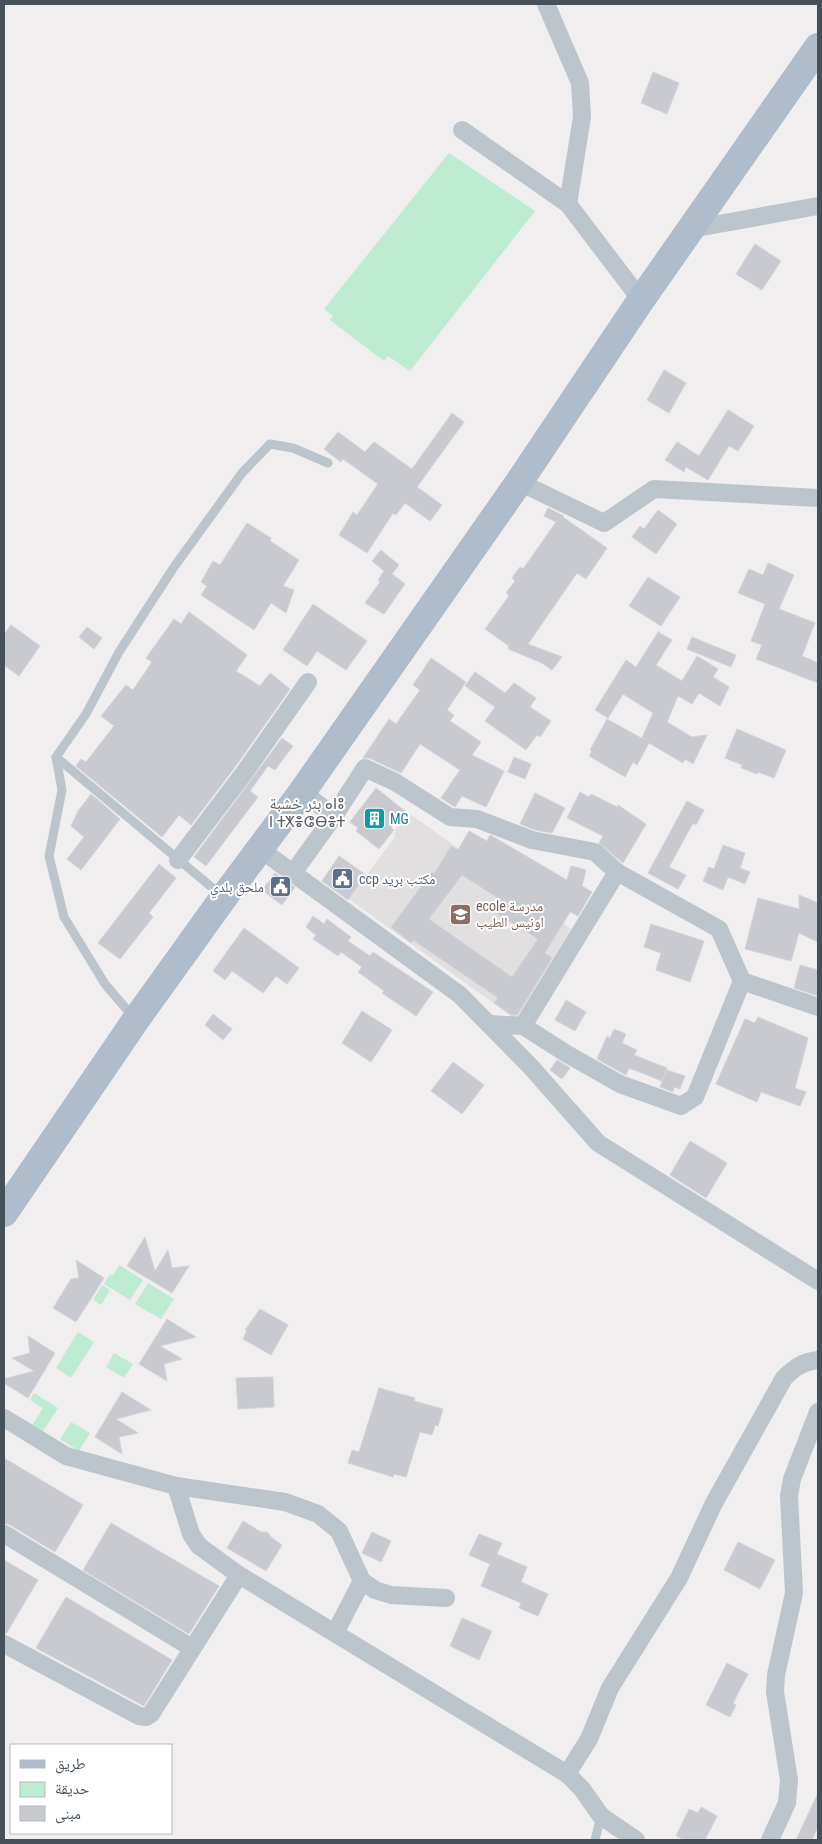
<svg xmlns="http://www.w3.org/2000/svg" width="822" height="1844" font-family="'Roboto Condensed','Noto Naskh Arabic','Noto Sans Tifinagh',sans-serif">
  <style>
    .education { fill: #e1dfdf }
    .green { fill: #beecd2 }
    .building { fill: #c8cad0; stroke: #d2d4d9; fill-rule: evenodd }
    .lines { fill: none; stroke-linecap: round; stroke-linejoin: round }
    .service { stroke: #bdc5cc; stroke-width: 9 }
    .minor { stroke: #bdc5cc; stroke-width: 18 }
    .primary { stroke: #afbccb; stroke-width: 28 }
    .labels { text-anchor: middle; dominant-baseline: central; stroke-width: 4; stroke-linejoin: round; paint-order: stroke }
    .culture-label { font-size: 14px; fill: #0d838f; stroke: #fff; text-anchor: start }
    .service-label { font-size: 14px; fill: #4e5e75; stroke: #fff; text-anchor: start }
    .education-label { font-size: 14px; fill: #785e54; stroke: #fff; text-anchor: start }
    .quarter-label { font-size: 16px; fill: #5b5e62; stroke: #fff }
  </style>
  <rect width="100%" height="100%" fill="#f0eeee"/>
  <polygon class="education" points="406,811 571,929 518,1021 349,899 394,838 395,830"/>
  <g class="green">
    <polygon points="449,153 535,211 410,371 388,356 384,361 330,320 333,316 324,309"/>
    <polygon points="119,1265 143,1280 130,1300 104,1284 110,1274 113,1276"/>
    <polygon points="148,1283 174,1299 161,1319 135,1304"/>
    <polygon points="102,1285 110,1290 101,1305 93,1300"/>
    <polygon points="78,1332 94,1342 71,1378 56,1368"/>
    <polygon points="114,1353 133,1364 124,1378 106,1367"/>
    <polygon points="34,1393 58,1408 41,1434 31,1427 43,1408 30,1400"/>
    <polygon points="71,1422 90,1433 79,1451 60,1439"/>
  </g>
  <g class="building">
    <polygon points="653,72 679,83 667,114 641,103"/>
    <polygon points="755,244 781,261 762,290 736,274"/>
    <polygon points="664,370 686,383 669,413 647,400"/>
    <polygon points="728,410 754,426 738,451 729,446 708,480 686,467 684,472 665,460 677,442 699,456"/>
    <polygon points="452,413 464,422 417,487 442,505 430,521 405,503 396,515 393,513 367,553 339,535 353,512 357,515 378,484 343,459 341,462 324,449 338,432 365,452 374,442 412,469"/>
    <polygon points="548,508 564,516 563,517 607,548 586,579 577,573 528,644 562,657 552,670 542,663 508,649 509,646 485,629 509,596 506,593 515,581 512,578 520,567 523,569 556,522 544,516"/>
    <polygon points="658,510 677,524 656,554 632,537 640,526 644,529"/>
    <polygon points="247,523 271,538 270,541 299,560 283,586 294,590 286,613 271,603 254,630 201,595 207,586 201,582 213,561 220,565"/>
    <polygon points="381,550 399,565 392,574 405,584 384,614 365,603 380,582 378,580 384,571 372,561"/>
    <polygon points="768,563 794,575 779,609 815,623 802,656 818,663 818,683 756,659 762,645 751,641 765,604 738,593 749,569 763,575"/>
    <polygon points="648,577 680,597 661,626 629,606"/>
    <polygon points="313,604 367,641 346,670 317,651 307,666 283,650"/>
    <polygon points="189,612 247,655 236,671 260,686 270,673 290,689 235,767 191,825 179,815 162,837 76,766 81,759 86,762 114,726 101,716 126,685 133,690 152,662 146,658 174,619 181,624"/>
    <polygon points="11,625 40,646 19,676 4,665 4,634"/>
    <polygon points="87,627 102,638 94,649 79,637"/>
    <polygon points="658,632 672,640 656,665 682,681 697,656 718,669 713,677 729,687 720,706 699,693 692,704 678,696 667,722 692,737 707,735 693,764 685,759 683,763 649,743 637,765 633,762 625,777 589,756 592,751 590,750 607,719 645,740 642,738 653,713 623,694 608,718 595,710 626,660 636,667"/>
    <polygon points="692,637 736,655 731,667 687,649"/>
    <polygon points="431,658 466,682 447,710 454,715 450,721 481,742 472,755 504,771 486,807 462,796 455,807 441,798 460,770 420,744 401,773 369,758 363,758 389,719 396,724 420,690 413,685"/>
    <polygon points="475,672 505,693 514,683 536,698 530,707 551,721 540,737 537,735 526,750 485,721 495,707 465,686"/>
    <polygon points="737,729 786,750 774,778 758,772 757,774 741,768 742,765 725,758"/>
    <polygon points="282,738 293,746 275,770 268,766 250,791 258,797 206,866 194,857"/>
    <polygon points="514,757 531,764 525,779 508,772"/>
    <polygon points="376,788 405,811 391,828 394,830 379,849 356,831 358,828 350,822"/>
    <polygon points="580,792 589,797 591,794 617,807 618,805 646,824 623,863 599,843 603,836 567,818"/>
    <polygon points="535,793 565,808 552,833 535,830 520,824"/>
    <polygon points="91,794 120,819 81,870 67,859 84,837 71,826 78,811"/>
    <polygon points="687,801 704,810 696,825 693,823 669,867 686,875 678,889 648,873"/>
    <path d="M469 831 487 841 490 835 492 836 567 880 571 866 586 870 582 886 592 892 578 916 570 912 567 917 545 953 552 958 517 1015H511L494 1003 498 998 413 940 411 943 391 927 432 872 434 874 451 846 458 850ZM462 875 501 900 494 912 538 939 512 977 429 919Z"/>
    <polygon points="723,845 745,853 740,868 750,872 745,884 728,877 723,890 703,881 709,867 714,869"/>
    <polygon points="339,856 366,875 348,900 322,881"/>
    <polygon points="159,864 176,878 149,913 153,917 120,959 98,943"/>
    <polygon points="275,873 295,887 282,905 262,890"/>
    <polygon points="799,895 818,903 818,942 799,933 791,961 745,949 758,898 799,909"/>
    <polygon points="313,916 324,924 327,919 351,937 348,941 370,956 373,952 433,992 416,1016 382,993 384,991 358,972 362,967 341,952 338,956 313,939 316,935 306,927"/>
    <polygon points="651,924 704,941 690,982 656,970 661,953 644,947"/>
    <polygon points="244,928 299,968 287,984 276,976 263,993 232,971 225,980 213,971"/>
    <polygon points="800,965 818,970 818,996 794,988"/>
    <polygon points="566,1000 586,1012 575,1031 555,1020"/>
    <polygon points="362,1011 392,1030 371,1062 342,1043"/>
    <polygon points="213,1014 232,1029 223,1040 205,1025"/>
    <polygon points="758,1017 808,1038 795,1088 806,1092 800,1106 761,1092 757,1102 716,1084 745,1019 755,1023"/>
    <polygon points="614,1029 626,1034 622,1043 637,1050 634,1055 667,1068 662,1081 629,1068 626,1075 597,1059 607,1036 610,1038"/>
    <polygon points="557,1060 570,1068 562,1079 550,1070"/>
    <polygon points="453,1062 484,1085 462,1114 431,1091"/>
    <polygon points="667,1070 685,1076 680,1089 674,1087 673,1092 660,1087"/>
    <polygon points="690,1141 727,1163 706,1198 670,1175"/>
    <polygon points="145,1237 155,1271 168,1250 172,1268 189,1266 172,1293 127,1266"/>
    <polygon points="76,1260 104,1278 76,1322 53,1308 71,1279 79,1278"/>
    <polygon points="260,1309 288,1325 271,1355 243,1339 247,1331 245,1330"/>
    <polygon points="167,1319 196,1337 160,1346 182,1359 164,1364 167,1381 139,1364"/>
    <polygon points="28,1336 55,1353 28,1398 4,1383 4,1379 34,1371 12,1358 30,1353"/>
    <polygon points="273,1377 274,1407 238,1409 236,1378"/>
    <polygon points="379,1388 415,1398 414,1401 443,1409 438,1426 435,1425 432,1435 420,1432 406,1477 394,1474 393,1477 348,1463 352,1450 359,1452"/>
    <polygon points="122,1392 151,1410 116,1419 138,1433 119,1437 122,1454 95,1437"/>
    <polygon points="4,1458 83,1505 55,1552 10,1525 4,1523"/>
    <polygon points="243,1521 261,1532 267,1532 272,1538 282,1545 266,1571 227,1548"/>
    <polygon points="111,1523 219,1586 189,1634 83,1570"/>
    <polygon points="372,1532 391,1541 381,1562 362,1553"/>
    <polygon points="479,1534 502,1543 497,1554 527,1567 521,1582 548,1594 538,1616 519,1608 521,1603 481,1586 490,1564 469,1555"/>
    <polygon points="738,1542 775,1560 760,1589 724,1570"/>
    <polygon points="4,1560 38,1580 6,1634 4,1633"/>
    <polygon points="66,1597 172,1660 144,1706 36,1648"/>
    <polygon points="462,1618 492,1631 479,1660 450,1646"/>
    <polygon points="727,1663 748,1674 733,1703 736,1705 730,1717 706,1705"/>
    <polygon points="818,1793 818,1827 812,1840 796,1840"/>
    <polygon points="701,1807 717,1816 705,1840 685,1840 676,1836 689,1809 698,1813"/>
  </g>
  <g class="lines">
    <g class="service">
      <polyline points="56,757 62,790 49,856 64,917 105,984 134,1018"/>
      <polyline points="221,895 56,757 86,714 119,652 174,567 242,473 270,444 293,448 328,463"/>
      <polyline points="595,1840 601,1816"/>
    </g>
    <g class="minor">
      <polyline points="546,4 580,83 582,117 568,204"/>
      <polyline points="462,130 568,204 641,300"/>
      <polyline points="691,229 818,206"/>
      <polyline points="519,482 604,523 654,489 818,498"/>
      <polyline points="302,792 334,816"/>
      <polyline points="260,849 460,995 531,1067 598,1143 818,1281"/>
      <polyline points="178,860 244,773 308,682"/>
      <polyline points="293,873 334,816 365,768 395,782 450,817 477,819 532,840 595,852 617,872 719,929 742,981 818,1007"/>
      <polyline points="489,1024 523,1026 617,872"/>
      <polyline points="523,1026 567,1054 620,1084 681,1106 695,1097 742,981"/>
      <polyline points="4,1418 66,1456 176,1486 191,1534 199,1546 239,1575 567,1774 582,1789 601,1816 636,1840"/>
      <polyline points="176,1486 285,1502 318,1514 339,1531 362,1581 375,1590 391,1595 446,1598"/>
      <polyline points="4,1534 192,1648"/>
      <polyline points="335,1633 362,1581"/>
      <polyline points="4,1644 139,1716 146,1717 151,1714 239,1575"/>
      <path d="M567 1774 589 1739 610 1688 679 1578 714 1503 784 1378C795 1367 803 1362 818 1360"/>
      <polyline points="770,1840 787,1803 789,1780 775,1692 776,1675 794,1593 789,1496 792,1479 818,1412"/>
    </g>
    <polyline class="primary" points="4,1213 135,1021 224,897 302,792 519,482 641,300 818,47"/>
  </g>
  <defs>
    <symbol id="building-square" viewBox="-11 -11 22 22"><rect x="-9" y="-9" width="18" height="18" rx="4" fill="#0f9aa8" stroke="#fff"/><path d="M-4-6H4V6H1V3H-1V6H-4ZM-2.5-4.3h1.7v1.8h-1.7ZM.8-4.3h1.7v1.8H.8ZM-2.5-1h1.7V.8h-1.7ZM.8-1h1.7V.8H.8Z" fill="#fff"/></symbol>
    <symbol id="civic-square" viewBox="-11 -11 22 22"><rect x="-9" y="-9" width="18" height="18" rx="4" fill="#5c6f8a" stroke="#fff"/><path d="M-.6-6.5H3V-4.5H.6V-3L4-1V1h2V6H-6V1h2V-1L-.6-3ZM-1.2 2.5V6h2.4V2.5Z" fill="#fff"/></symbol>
    <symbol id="school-square" viewBox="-11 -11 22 22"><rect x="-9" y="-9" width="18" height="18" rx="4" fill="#8d6e63" stroke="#fff"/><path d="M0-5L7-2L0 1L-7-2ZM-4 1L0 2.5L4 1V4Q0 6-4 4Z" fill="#fff"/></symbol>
  </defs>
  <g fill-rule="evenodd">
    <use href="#building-square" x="362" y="806" width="25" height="25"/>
    <use href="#civic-square" x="330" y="866" width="25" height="25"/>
    <use href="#civic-square" x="268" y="874" width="25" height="25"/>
    <use href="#school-square" x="448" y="902" width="25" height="25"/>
  </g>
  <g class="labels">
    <g class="culture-label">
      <text x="390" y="819">MG</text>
    </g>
    <g class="service-label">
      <text x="359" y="879">ccp مكتب بريد</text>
      <text x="264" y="887" text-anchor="end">ملحق بلدي</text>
    </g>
    <g class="education-label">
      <text x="476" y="906">ecole مدرسة<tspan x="476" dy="16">اونيس الطيب</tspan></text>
    </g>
    <g class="quarter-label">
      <text x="307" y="803">بئر خشبة ⴰⵏⵓ<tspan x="307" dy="18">ⵏ ⵜⵅⴻⵛⴱⴻⵜ</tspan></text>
    </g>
  </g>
  <rect width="822" height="1844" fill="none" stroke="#47515a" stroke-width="10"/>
  <rect x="10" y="1744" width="162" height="90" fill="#ffffff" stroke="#b5b9bd"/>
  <rect x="20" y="1760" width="25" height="8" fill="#afbccb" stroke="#b5b9bd"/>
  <text x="55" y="1769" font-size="15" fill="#47515a">طريق</text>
  <rect x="20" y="1782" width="25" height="15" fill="#beecd2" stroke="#b5b9bd"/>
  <text x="55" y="1794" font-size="15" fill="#47515a">حديقة</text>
  <rect x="20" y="1806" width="25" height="15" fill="#c8cad0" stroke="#b5b9bd"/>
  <text x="55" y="1819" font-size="15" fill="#47515a">مبنى</text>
</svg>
